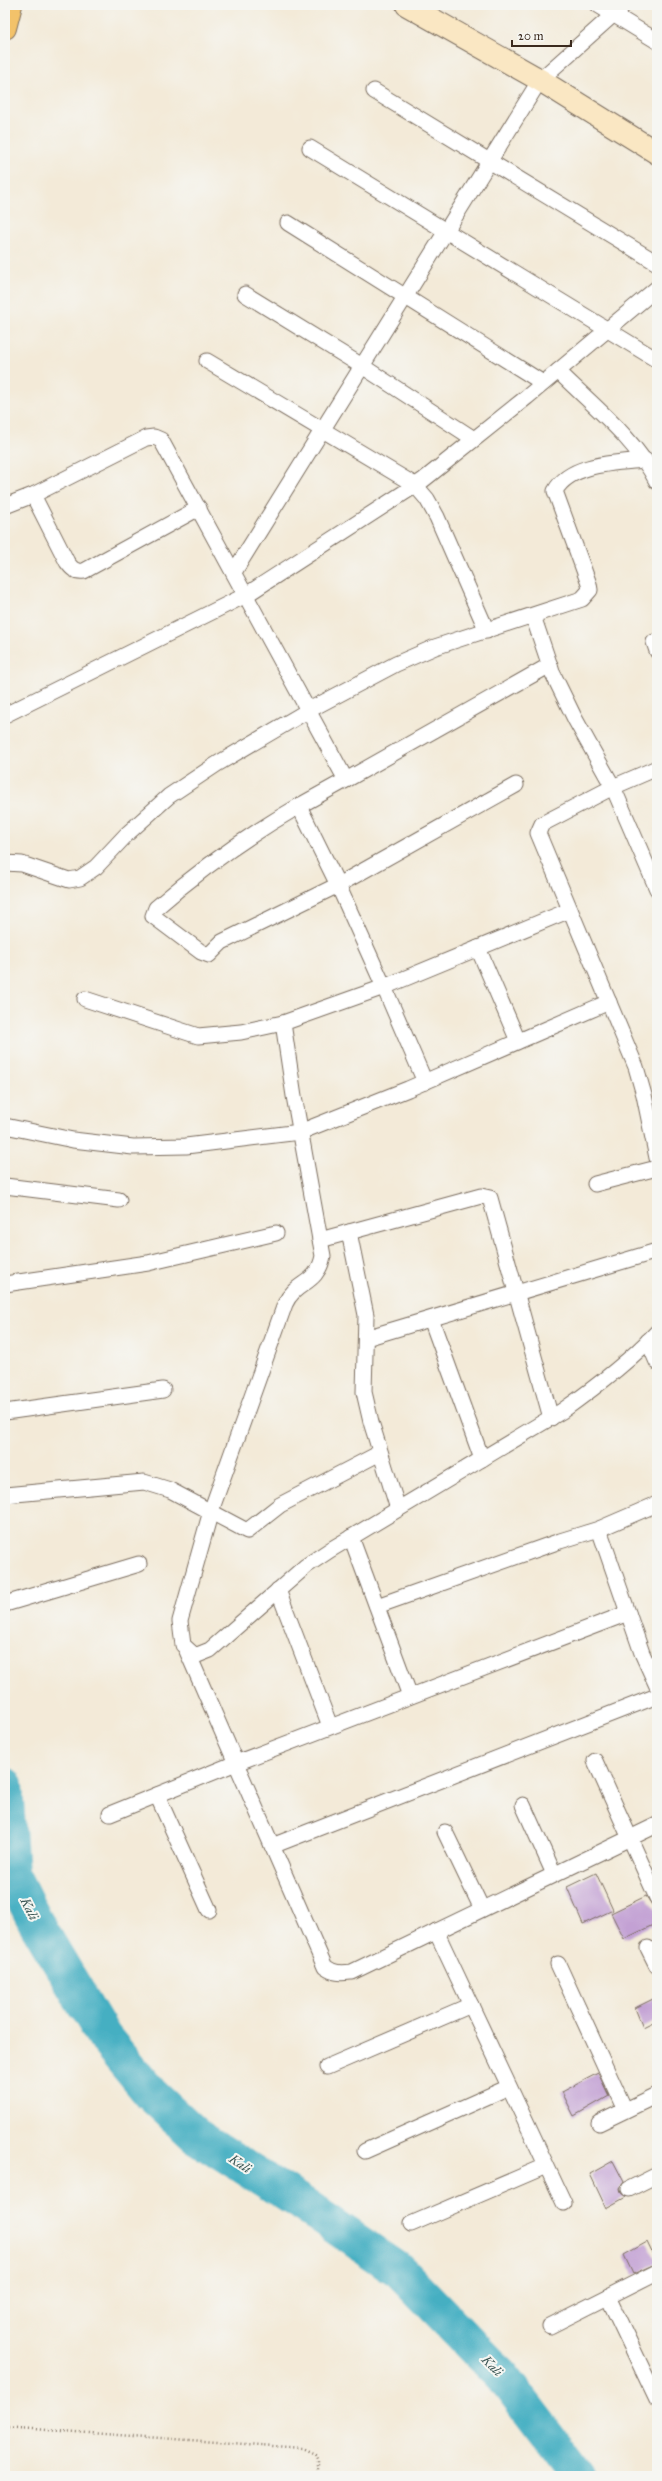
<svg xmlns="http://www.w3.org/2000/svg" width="662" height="2481" font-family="'IM FELL Great Primer',serif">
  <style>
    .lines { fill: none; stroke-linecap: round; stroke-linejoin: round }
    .river { stroke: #44afc2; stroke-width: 36 }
    .building { fill: #c3a1d4 }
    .minor-casing { stroke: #7b6d5f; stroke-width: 17 }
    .secondary-casing { stroke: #7b6d5f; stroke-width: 24 }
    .primary-casing { stroke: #7b6d5f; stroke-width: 24 }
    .path { stroke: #7b6d5f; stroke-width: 2.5; stroke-dasharray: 1 3; stroke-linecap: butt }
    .minor { stroke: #fff; stroke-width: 15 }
    .secondary { stroke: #fae7c3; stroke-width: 22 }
    .primary { stroke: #f3c26a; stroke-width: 22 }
    .labels { text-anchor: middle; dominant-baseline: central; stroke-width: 4; stroke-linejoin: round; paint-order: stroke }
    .water-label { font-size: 13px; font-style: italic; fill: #3e5957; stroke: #f6f6f2 }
  </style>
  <rect width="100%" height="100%" fill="#f6f6f2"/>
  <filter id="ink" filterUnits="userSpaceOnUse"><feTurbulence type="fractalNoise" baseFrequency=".025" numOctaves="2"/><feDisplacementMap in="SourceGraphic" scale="8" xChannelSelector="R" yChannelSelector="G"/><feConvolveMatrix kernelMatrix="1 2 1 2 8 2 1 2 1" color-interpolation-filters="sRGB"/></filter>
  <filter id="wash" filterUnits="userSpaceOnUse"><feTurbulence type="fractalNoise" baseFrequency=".012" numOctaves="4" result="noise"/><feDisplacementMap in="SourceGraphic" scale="16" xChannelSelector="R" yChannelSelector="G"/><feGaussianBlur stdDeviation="0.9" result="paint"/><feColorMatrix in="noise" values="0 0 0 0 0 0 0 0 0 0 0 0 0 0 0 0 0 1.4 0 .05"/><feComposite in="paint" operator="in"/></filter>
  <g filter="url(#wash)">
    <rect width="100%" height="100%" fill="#f3ead8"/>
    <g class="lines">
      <polyline class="river" points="5,1785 11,1873 35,1921 104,2037 151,2094 195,2135 304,2205 400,2271 503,2377 578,2476"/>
    </g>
    <g id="blocks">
      <g class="building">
        <polygon points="596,1873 613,1910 583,1924 567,1887"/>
        <polygon points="646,1896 657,1912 657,1923 624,1939 611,1913"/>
        <polygon points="657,1997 657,2021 643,2028 635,2008"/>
        <polygon points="598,2073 609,2096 574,2116 562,2092"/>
        <polygon points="613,2161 624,2182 620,2188 621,2193 626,2197 606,2208 590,2174"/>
        <polygon points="647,2242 657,2263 633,2274 624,2255"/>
      </g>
    </g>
  </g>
  <g filter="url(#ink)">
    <use href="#blocks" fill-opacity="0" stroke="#7b6d5f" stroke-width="1"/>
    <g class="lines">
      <defs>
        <g id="minor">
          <polyline points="598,5 657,41"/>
          <polyline points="374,91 657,263"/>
          <polyline points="310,148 657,360"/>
          <polyline points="288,223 543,383"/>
          <polyline points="245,294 362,366 474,439"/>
          <polyline points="207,361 415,485 427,499 437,517 487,631"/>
          <path d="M558 371C592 405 635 438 657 482"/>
          <path d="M33 495 67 562C72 569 75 572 84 571L199 508"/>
          <path d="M5 506 33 495 146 438 154 437 161 440 346 780 299 806 338 885 384 987 283 1023 294 1096 323 1256C317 1286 296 1280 285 1304L211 1511 180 1621 183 1645 195 1656 210 1650 306 1566 330 1550 562 1411C596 1387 629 1362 657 1332"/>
          <polyline points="234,572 540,80 624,5"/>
          <polyline points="533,616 552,672 575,719 613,787 657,889"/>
          <polyline points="654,642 657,651"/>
          <polyline points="5,715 246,595 422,481 527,397 657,288"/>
          <polyline points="657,768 613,787 542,824 538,833 636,1067 644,1095 657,1158"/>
          <polyline points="346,780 550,665"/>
          <path d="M299 806C247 836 201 869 156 908L153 916 201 952 209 955 222 942 338 885 516 785"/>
          <path d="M5 863 22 864 69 880 80 878 96 867 127 834 169 796 217 764 309 710 396 664 435 647 582 599 590 590 589 584 555 491C570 463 617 463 645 460"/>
          <polyline points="478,948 518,1041"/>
          <polyline points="85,999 198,1036 241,1032 283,1023"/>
          <polyline points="425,1082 384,987 570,910"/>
          <polyline points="5,1126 73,1140 133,1147 186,1146 300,1132 408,1089 609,1002"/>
          <polyline points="595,1184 657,1168"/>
          <polyline points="5,1186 119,1200"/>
          <polyline points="349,1232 366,1315 364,1392 371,1422 398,1509"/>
          <polyline points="320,1240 481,1196 490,1198 551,1418"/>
          <polyline points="5,1284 148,1263 276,1233"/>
          <polyline points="431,1319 482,1459"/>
          <polyline points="366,1338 657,1251"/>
          <polyline points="648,1341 657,1362"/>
          <polyline points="5,1412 163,1390"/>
          <polyline points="5,1495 144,1482 170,1490 247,1531 280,1505 380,1453"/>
          <polyline points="599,1529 642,1653 657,1686"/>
          <polyline points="351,1537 410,1696"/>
          <polyline points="278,1590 330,1726"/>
          <polyline points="5,1604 139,1564"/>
          <polyline points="377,1606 560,1541 599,1529 657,1504"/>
          <path d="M187 1651 325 1967C335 1974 341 1973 352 1972L657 1825"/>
          <polyline points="595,1761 657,1898"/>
          <polyline points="157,1795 209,1910"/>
          <polyline points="523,1805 554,1874"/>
          <polyline points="110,1814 236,1763 628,1613"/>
          <polyline points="445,1832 482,1909"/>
          <polyline points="272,1846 657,1696"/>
          <polyline points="436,1931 564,2203"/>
          <polyline points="648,1948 657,1966"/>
          <polyline points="558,1964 625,2110"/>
          <polyline points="327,2067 471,2005"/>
          <polyline points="599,2123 657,2095"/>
          <polyline points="365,2151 509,2087"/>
          <polyline points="629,2189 657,2175"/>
          <polyline points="411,2224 546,2166"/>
          <polyline points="608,2297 657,2400"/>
          <polyline points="550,2326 657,2272"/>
        </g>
        <polyline id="secondary" points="407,5 540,80 657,153"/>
        <polyline id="primary" points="5,28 11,5"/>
      </defs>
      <use href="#minor" class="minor-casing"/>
      <use href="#secondary" class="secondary-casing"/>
      <use href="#primary" class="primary-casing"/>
      <polyline class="path" points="5,2427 302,2448 315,2454 318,2461 318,2476"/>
      <use href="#minor" class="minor"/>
      <use href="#secondary" class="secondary"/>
      <use href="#primary" class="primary"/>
    </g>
  </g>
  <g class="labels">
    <g class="water-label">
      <text transform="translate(29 1909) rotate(63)">Kali</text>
      <text transform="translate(240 2164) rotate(33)">Kali</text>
      <text transform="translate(492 2366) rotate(46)">Kali</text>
    </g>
  </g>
  <rect width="662" height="2481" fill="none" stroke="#f6f6f2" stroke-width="20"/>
  <path d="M512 40v6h59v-6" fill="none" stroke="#3b2a1e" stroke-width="2"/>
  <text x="518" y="40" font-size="12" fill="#3b2a1e" stroke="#f6f6f2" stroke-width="3" paint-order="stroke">20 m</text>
</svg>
